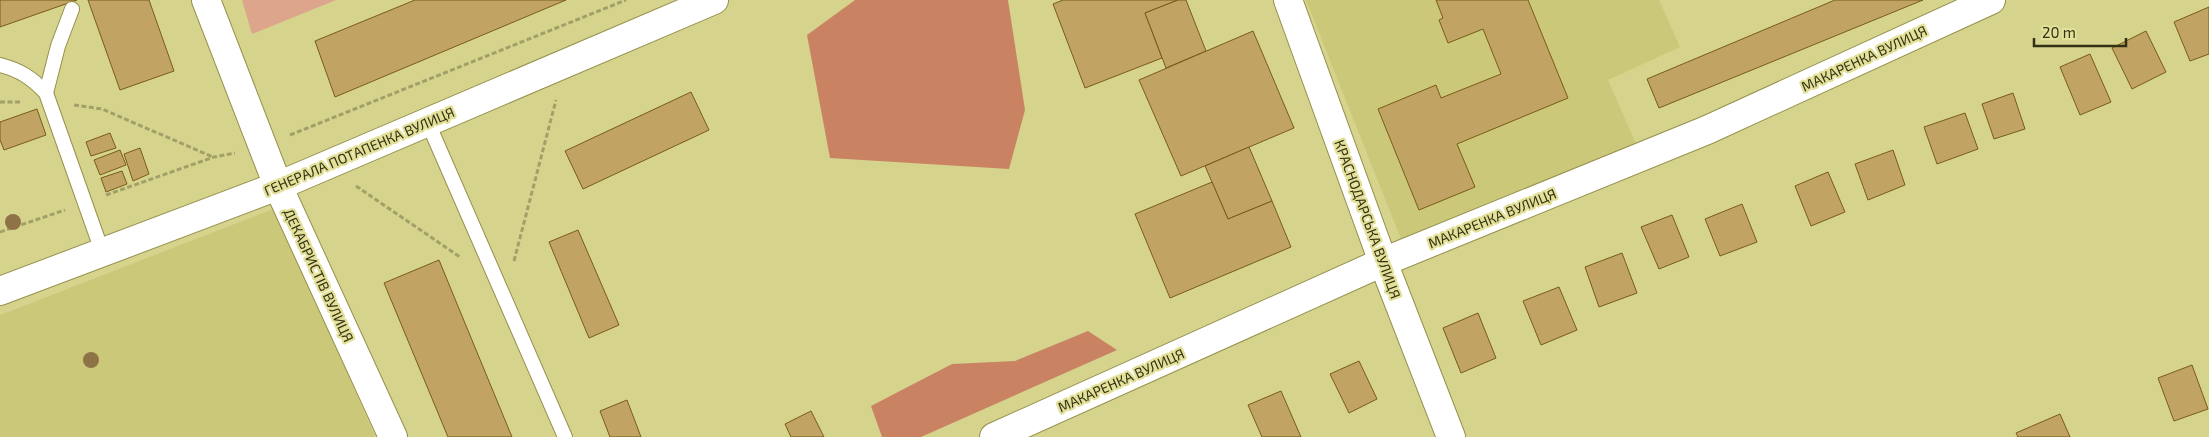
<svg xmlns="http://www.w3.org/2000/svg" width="2209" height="437" font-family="'Exo 2',sans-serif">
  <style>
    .built { fill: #ccc879 }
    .green { fill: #dda58b }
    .forest { fill: #c98362 }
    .building { fill: #c1a463; stroke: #785c17 }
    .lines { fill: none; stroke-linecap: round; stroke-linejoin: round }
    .lane-casing { stroke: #95914d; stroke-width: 16 }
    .street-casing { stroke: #95914d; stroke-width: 30 }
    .path { stroke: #a3a067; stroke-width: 3; stroke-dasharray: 5 2.5; stroke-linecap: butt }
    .lane { stroke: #fff; stroke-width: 14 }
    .street { stroke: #fff; stroke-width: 28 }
    .tree { fill: #8e7347 }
    .labels { text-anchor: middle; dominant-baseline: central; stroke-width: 4.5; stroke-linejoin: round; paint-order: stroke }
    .street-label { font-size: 14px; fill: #333114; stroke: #e3e099 }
  </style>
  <rect width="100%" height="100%" fill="#d6d38d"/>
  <g class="built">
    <polygon points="1306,0 1659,0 1680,47 1608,80 1636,144 1403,244"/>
    <polygon points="276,208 375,437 0,437 0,315"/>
  </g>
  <polygon class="green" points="242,0 336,0 252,34"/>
  <g class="forest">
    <polygon points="855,0 1008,0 1025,110 1009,169 830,158 807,35"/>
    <polygon points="1088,331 1117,350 921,437 882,437 871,406 952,364 1015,361"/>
  </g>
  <g class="building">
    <polygon points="0,0 77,0 0,27"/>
    <polygon points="88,0 149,0 174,71 120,90"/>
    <polygon points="415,0 566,0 335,97 315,41"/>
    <polygon points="1063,0 1178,0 1145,13 1162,58 1085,88 1053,4"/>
    <polygon points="1178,0 1186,0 1206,51 1166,68 1145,13"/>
    <polygon points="1436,0 1528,0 1568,98 1457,144 1475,187 1419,210 1378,109 1436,85 1441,98 1501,74 1483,29 1448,43 1439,20 1443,18"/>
    <polygon points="1835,0 1923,0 1659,108 1647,79"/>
    <polygon points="2209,7 2209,54 2190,61 2174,22"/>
    <polygon points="1253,31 1294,128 1181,176 1139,80"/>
    <polygon points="2146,31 2166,72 2132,89 2112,48"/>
    <polygon points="2090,54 2111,102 2080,115 2060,67"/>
    <polygon points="691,92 709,130 583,189 565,151"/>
    <polygon points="2013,93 2025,129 1994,139 1982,104"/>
    <polygon points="37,109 46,135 4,150 0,140 0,122"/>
    <polygon points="1965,113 1978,149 1937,164 1924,127"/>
    <polygon points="110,133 116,148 91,156 86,142"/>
    <polygon points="1249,147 1272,201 1228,219 1205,166"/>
    <polygon points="140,148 149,174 133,181 124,154"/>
    <polygon points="120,150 126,165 100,175 94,160"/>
    <polygon points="1893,150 1905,185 1868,200 1855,164"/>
    <polygon points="122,171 127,184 106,192 101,178"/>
    <polygon points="1828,172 1845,212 1811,226 1795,186"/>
    <polygon points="1212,182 1228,219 1272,201 1291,247 1170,298 1135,214"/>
    <polygon points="1742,204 1757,242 1720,256 1705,219"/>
    <polygon points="1672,215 1689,257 1659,269 1641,227"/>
    <polygon points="578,230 619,325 589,338 549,242"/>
    <polygon points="1622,253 1637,293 1599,307 1585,267"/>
    <polygon points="439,260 455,299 512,437 448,437 384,283"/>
    <polygon points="1559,287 1577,330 1541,345 1523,301"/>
    <polygon points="1478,313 1496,358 1461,373 1443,328"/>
    <polygon points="1359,361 1377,399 1349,413 1330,374"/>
    <polygon points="2192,365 2208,409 2174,421 2158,378"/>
    <polygon points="1281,391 1301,437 1262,437 1248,405"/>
    <polygon points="627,400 641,437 610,437 600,411"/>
    <polygon points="811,411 824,437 791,437 785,424"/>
    <polygon points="2060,414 2070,437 2018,437 2016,433"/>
  </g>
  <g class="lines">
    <defs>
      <g id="lane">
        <path d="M0 65C20 70 32 78 46 93L103 254"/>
        <polyline points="46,93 58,46 72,9"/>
        <polyline points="428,123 565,437"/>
      </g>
      <g id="street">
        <polyline points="206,0 278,186 393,437"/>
        <polyline points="1288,0 1383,262 1451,437"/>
        <polyline points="0,291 278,186 714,0"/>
        <polyline points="994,437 1383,262 1707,130 1991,0"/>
      </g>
    </defs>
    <use href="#lane" class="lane-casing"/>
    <use href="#street" class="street-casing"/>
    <g class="path">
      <polyline points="0,102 21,102"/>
      <polyline points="74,105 102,109 213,157"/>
      <polyline points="290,135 626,0"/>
      <polyline points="356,186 460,257"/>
      <polyline points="106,195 214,157 235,153"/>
      <polyline points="0,232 65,210"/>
      <polyline points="514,261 556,100"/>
    </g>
    <use href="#lane" class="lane"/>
    <use href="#street" class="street"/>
  </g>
  <g class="tree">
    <circle cx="13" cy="222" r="8"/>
    <circle cx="91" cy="360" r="8"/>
  </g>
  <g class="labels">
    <g class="street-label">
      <text transform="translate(1864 58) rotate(-25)">МАКАРЕНКА ВУЛИЦЯ</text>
      <text transform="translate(359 151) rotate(-23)">ГЕНЕРАЛА ПОТАПЕНКА ВУЛИЦЯ</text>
      <text transform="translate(1492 218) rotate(-22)">МАКАРЕНКА ВУЛИЦЯ</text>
      <text transform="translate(1368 219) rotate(70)">КРАСНОДАРСЬКА ВУЛИЦЯ</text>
      <text transform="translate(319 275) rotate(65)">ДЕКАБРИСТІВ ВУЛИЦЯ</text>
      <text transform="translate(1121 380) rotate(-24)">МАКАРЕНКА ВУЛИЦЯ</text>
    </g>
  </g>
  <path d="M2034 38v8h92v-8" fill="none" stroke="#333114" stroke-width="2.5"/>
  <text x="2042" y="38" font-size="15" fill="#333114" stroke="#e3e099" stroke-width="4" paint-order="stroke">20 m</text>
</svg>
